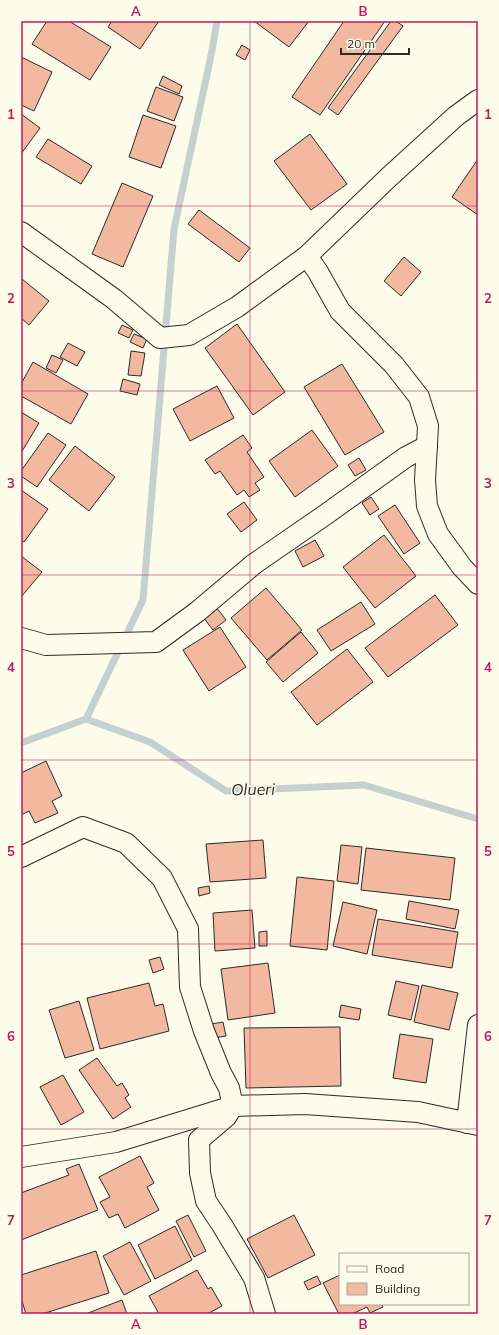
<svg xmlns="http://www.w3.org/2000/svg" width="499" height="1335" font-family="Mulish,sans-serif">
  <style>
    .lines { fill: none; stroke-linecap: round; stroke-linejoin: round }
    .stream { stroke: #c7d0d0; stroke-width: 7 }
    .building { fill: #f2b8a0; stroke: #2b2b2b }
    .minor-casing { stroke: #2b2b2b; stroke-width: 22 }
    .minor { stroke: #fdfbea; stroke-width: 20 }
    .grid { fill: none; stroke: #c2185b; stroke-width: 1; stroke-opacity: 0.55 }
    .labels { text-anchor: middle; dominant-baseline: central; stroke-width: 3; stroke-linejoin: round; paint-order: stroke }
    .water-label { font-size: 16px; font-style: italic; fill: #2b2b2b; stroke: #fdfbea }
    .neatline { fill: none; stroke: #c2185b; stroke-width: 1.5 }
    .grid-label { font-size: 13px; text-anchor: middle; font-weight: bold; fill: #c2185b }
  </style>
  <rect width="100%" height="100%" fill="#fdfbea"/>
  <g class="lines">
    <g class="stream">
      <polyline points="86,719 143,600 174,229 212,51 217,21"/>
      <polyline points="21,743 86,719 150,742 226,791 364,785 478,819"/>
    </g>
  </g>
  <g class="building">
    <polygon points="47,21 69,21 111,47 90,80 32,44"/>
    <polygon points="112,21 159,21 140,49 108,27"/>
    <polygon points="254,21 309,21 289,47"/>
    <polygon points="344,21 385,21 320,115 292,97"/>
    <polygon points="391,21 396,21 403,26 338,115 328,108"/>
    <polygon points="242,45 250,50 245,60 236,55"/>
    <polygon points="21,57 52,72 34,111 21,105"/>
    <polygon points="163,76 182,86 179,94 159,85"/>
    <polygon points="156,87 183,97 174,121 147,111"/>
    <polygon points="21,114 40,128 21,154"/>
    <polygon points="143,115 176,126 161,168 129,157"/>
    <polygon points="310,134 347,184 311,210 274,161"/>
    <polygon points="48,139 92,166 81,184 36,157"/>
    <polygon points="478,159 478,215 452,197"/>
    <polygon points="122,183 153,196 123,267 92,254"/>
    <polygon points="199,210 250,248 239,262 188,224"/>
    <polygon points="404,257 421,272 401,296 384,281"/>
    <polygon points="21,279 22,279 49,301 29,325 21,318"/>
    <polygon points="237,324 285,392 253,415 205,348"/>
    <polygon points="122,325 133,330 129,338 118,333"/>
    <polygon points="134,334 147,339 143,348 130,342"/>
    <polygon points="68,343 85,352 77,366 60,357"/>
    <polygon points="131,351 145,353 141,376 128,375"/>
    <polygon points="52,355 63,360 56,373 46,368"/>
    <polygon points="33,362 88,394 71,424 21,396 21,384"/>
    <polygon points="342,364 384,432 345,455 304,387"/>
    <polygon points="123,379 140,384 137,395 120,391"/>
    <polygon points="217,386 234,418 190,441 173,409"/>
    <polygon points="21,412 39,423 21,453"/>
    <polygon points="312,430 338,466 295,497 269,461"/>
    <polygon points="48,433 66,445 37,487 21,476 21,471"/>
    <polygon points="243,435 252,448 247,452 264,477 255,483 260,490 249,497 244,490 237,495 220,471 215,474 205,460"/>
    <polygon points="75,446 115,477 89,511 49,480"/>
    <polygon points="359,458 366,470 355,476 348,465"/>
    <polygon points="21,490 48,509 24,542 21,540"/>
    <polygon points="371,497 379,509 370,515 362,503"/>
    <polygon points="244,502 257,520 241,532 227,514"/>
    <polygon points="395,505 420,543 404,554 378,516"/>
    <polygon points="384,535 416,576 375,608 343,567"/>
    <polygon points="315,540 324,556 303,567 295,551"/>
    <polygon points="21,556 42,572 21,597"/>
    <polygon points="266,588 302,630 267,660 231,618"/>
    <polygon points="435,595 458,625 388,677 365,648"/>
    <polygon points="361,602 375,624 331,651 317,630"/>
    <polygon points="213,603 226,620 213,630 200,613"/>
    <polygon points="220,627 246,667 209,691 183,650"/>
    <polygon points="301,632 318,653 283,682 266,662"/>
    <polygon points="347,649 373,682 317,725 291,692"/>
    <polygon points="46,761 62,796 52,801 58,813 35,823 29,811 21,815 21,773"/>
    <polygon points="263,840 266,878 210,882 206,844"/>
    <polygon points="341,845 362,847 358,884 337,881"/>
    <polygon points="366,848 455,858 450,900 361,890"/>
    <polygon points="297,877 334,881 327,950 290,946"/>
    <polygon points="209,886 210,893 199,896 198,888"/>
    <polygon points="409,901 459,910 455,929 406,919"/>
    <polygon points="343,902 377,910 367,954 333,946"/>
    <polygon points="252,910 255,948 215,951 213,913"/>
    <polygon points="378,919 458,932 452,968 372,955"/>
    <polygon points="267,931 267,946 259,946 259,932"/>
    <polygon points="160,957 164,969 153,973 149,960"/>
    <polygon points="268,963 275,1013 228,1020 221,969"/>
    <polygon points="396,981 419,986 411,1020 388,1015"/>
    <polygon points="149,983 155,1006 163,1004 169,1031 100,1049 87,998"/>
    <polygon points="422,985 458,993 449,1030 414,1022"/>
    <polygon points="79,1001 94,1050 65,1058 49,1010"/>
    <polygon points="341,1005 361,1009 359,1020 339,1017"/>
    <polygon points="223,1022 226,1036 214,1038 211,1024"/>
    <polygon points="340,1027 341,1086 246,1088 244,1028"/>
    <polygon points="400,1034 433,1039 426,1083 393,1078"/>
    <polygon points="97,1058 117,1086 122,1083 129,1095 125,1098 131,1107 113,1119 79,1070"/>
    <polygon points="63,1075 84,1112 61,1125 40,1087"/>
    <polygon points="140,1156 154,1183 147,1187 159,1210 125,1228 118,1214 109,1218 100,1202 110,1197 99,1177"/>
    <polygon points="79,1164 98,1210 21,1240 21,1193 69,1175 66,1169"/>
    <polygon points="188,1215 206,1251 194,1257 176,1221"/>
    <polygon points="294,1215 315,1255 268,1278 247,1239"/>
    <polygon points="175,1226 192,1260 155,1279 138,1245"/>
    <polygon points="130,1242 151,1281 124,1295 103,1256"/>
    <polygon points="96,1251 109,1293 42,1314 26,1314 21,1298 21,1275"/>
    <polygon points="197,1270 208,1289 211,1287 222,1306 207,1314 159,1314 149,1296"/>
    <polygon points="340,1275 340,1304 382,1304 383,1307 370,1313 367,1307 352,1314 348,1314 348,1313 339,1314 323,1283"/>
    <polygon points="317,1276 321,1284 308,1290 304,1282"/>
    <polygon points="122,1300 127,1314 89,1314 88,1313"/>
  </g>
  <g class="lines">
    <defs>
      <g id="minor">
        <polyline points="21,232 114,299 160,338 189,335 237,307 307,256 389,177 456,116 478,100"/>
        <polyline points="307,256 318,272 340,311 394,365 419,397 428,426 425,480 427,506 438,534 462,567 478,584"/>
        <polyline points="21,638 46,645 156,642 197,612 254,564 325,515 406,457 427,446"/>
        <polyline points="21,857 83,827 126,843 162,878 188,929 190,987 204,1031 221,1073 229,1088 233,1106 305,1104 418,1112 478,1125"/>
        <polyline points="467,1123 478,1025"/>
        <polyline points="21,1157 116,1142 233,1106 226,1117 199,1140 200,1173 206,1201 222,1225 254,1278 265,1314"/>
      </g>
    </defs>
    <use href="#minor" class="minor-casing"/>
    <use href="#minor" class="minor"/>
  </g>
  <path class="grid" d="M250 21V1314M21 206H478M21 391H478M21 575H478M21 760H478M21 944H478M21 1129H478"/>
  <g class="labels">
    <g class="water-label">
      <text transform="translate(253 789) rotate(-1)">Olueri</text>
    </g>
  </g>
  <rect width="499" height="1335" fill="none" stroke="#fdfbea" stroke-width="44"/>
  <rect x="339" y="1253" width="130" height="52" fill="#fdfbea" stroke="#a9a89e"/>
  <rect x="347" y="1266" width="20" height="6" fill="#fdfbea" stroke="#a9a89e"/>
  <text x="375" y="1273" font-size="12" fill="#2b2b2b">Road</text>
  <rect x="347" y="1283" width="20" height="12" fill="#f2b8a0" stroke="#a9a89e"/>
  <text x="375" y="1293" font-size="12" fill="#2b2b2b">Building</text>
  <path d="M341 48v6h68v-6" fill="none" stroke="#2b2b2b" stroke-width="2"/>
  <text x="347" y="48" font-size="12" fill="#2b2b2b" stroke="#fdfbea" stroke-width="3" paint-order="stroke">20 m</text>
  <rect x="22" y="22" width="455" height="1291" class="neatline"/>
  <g class="grid-label">
    <text x="136" y="16">A</text>
    <text x="363" y="16">B</text>
    <text x="11" y="119">1</text>
    <text x="488" y="119">1</text>
    <text x="11" y="303">2</text>
    <text x="488" y="303">2</text>
    <text x="11" y="488">3</text>
    <text x="488" y="488">3</text>
    <text x="11" y="672">4</text>
    <text x="488" y="672">4</text>
    <text x="11" y="856">5</text>
    <text x="488" y="856">5</text>
    <text x="11" y="1041">6</text>
    <text x="488" y="1041">6</text>
    <text x="11" y="1225">7</text>
    <text x="488" y="1225">7</text>
    <text x="136" y="1329">A</text>
    <text x="363" y="1329">B</text>
  </g>
</svg>
